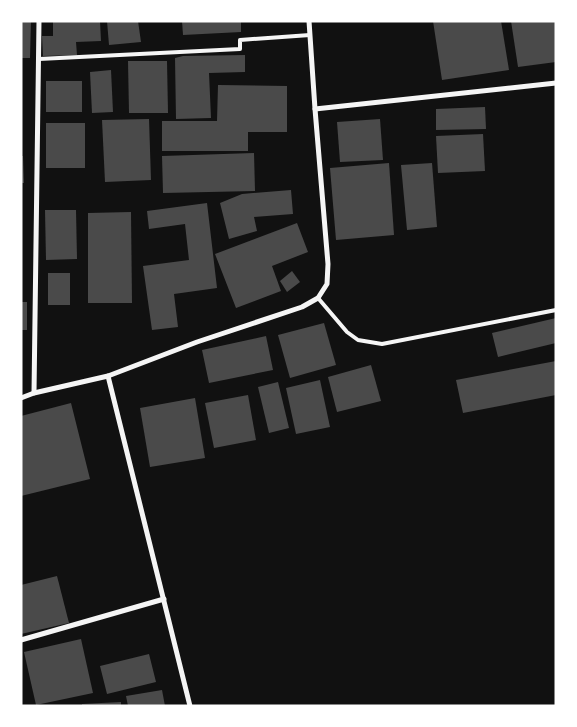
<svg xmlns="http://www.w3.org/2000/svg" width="577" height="727" font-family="Inter,sans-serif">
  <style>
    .building { fill: #4a4a4a }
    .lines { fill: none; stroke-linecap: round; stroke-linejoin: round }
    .service { stroke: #f5f5f5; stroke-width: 4 }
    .minor { stroke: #f5f5f5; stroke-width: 5 }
  </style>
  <rect width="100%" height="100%" fill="#111"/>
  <g class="building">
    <polygon points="21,21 31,21 30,58 21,58"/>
    <polygon points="53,21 100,21 101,41 76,42 77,55 43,56 42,36 53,36"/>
    <polygon points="107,21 138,21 141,42 109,45"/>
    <polygon points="182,21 241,21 241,32 183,35"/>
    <polygon points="433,21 501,21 509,70 442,80"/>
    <polygon points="511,21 556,21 556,62 518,67"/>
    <polygon points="245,55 245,72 209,73 211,118 176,119 175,58 183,56"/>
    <polygon points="128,61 167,61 168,113 129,113"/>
    <polygon points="111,70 113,112 92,113 90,72"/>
    <rect x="46" y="81" width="36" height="31"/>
    <polygon points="218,85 287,86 287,132 248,132 248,151 162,151 162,121 217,121"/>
    <polygon points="485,107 486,129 436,130 436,109"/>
    <polygon points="149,119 151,180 105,182 102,120"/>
    <polygon points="380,119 383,160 340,162 337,122"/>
    <rect x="46" y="123" width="39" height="45"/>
    <polygon points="483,134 485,171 438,173 436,136"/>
    <polygon points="254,153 255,191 163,193 162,156"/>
    <polygon points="21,156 23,156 24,183 21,183"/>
    <polygon points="389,163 394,235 336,240 330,168"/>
    <polygon points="432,163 437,227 407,230 401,165"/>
    <polygon points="291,190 293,214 254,217 257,231 229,239 220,203 242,194"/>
    <polygon points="207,203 217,288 174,294 178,327 152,330 143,266 189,260 185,224 149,229 147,211"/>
    <polygon points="45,210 76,210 77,259 46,260"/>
    <polygon points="131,212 132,303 88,303 88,213"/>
    <polygon points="297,223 308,252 272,266 281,291 236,308 215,254"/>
    <polygon points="292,271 300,282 287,292 280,281"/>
    <rect x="48" y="273" width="22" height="32"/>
    <rect x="21" y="302" width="6" height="28"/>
    <polygon points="556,318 556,343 498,357 492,333"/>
    <polygon points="324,323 336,365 290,378 278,335"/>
    <polygon points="266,336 273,370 209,383 202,350"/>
    <polygon points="556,361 556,395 463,413 456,380"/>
    <polygon points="371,365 381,401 337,412 328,377"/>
    <polygon points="320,380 330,427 296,434 286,388"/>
    <polygon points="278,382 289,428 269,433 258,387"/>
    <polygon points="248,395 256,440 214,448 205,403"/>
    <polygon points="195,398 205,458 150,467 140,408"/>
    <polygon points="71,403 90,479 21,496 21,416"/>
    <polygon points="57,576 69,623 21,634 21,585"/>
    <polygon points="81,639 93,693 36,705 24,652"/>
    <polygon points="149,654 156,682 107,694 100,666"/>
    <polygon points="162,690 165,706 128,706 126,696"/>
    <polygon points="121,702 121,706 82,706 82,704"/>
  </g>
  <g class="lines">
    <g class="service">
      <polyline points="39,59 240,49 240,40 310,35"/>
      <polyline points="318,298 347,332 358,340 382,344 556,310"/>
    </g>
    <g class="minor">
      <polyline points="315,109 556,83"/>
      <polyline points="34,393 39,21"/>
      <polyline points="21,398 34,393 108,376"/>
      <polyline points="21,640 164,599"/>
      <polyline points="190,706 108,376 197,342 302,307 318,298 327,284 328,264 315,109 309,21"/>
    </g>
  </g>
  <rect width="577" height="727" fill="none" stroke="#ffffff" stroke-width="45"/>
</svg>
